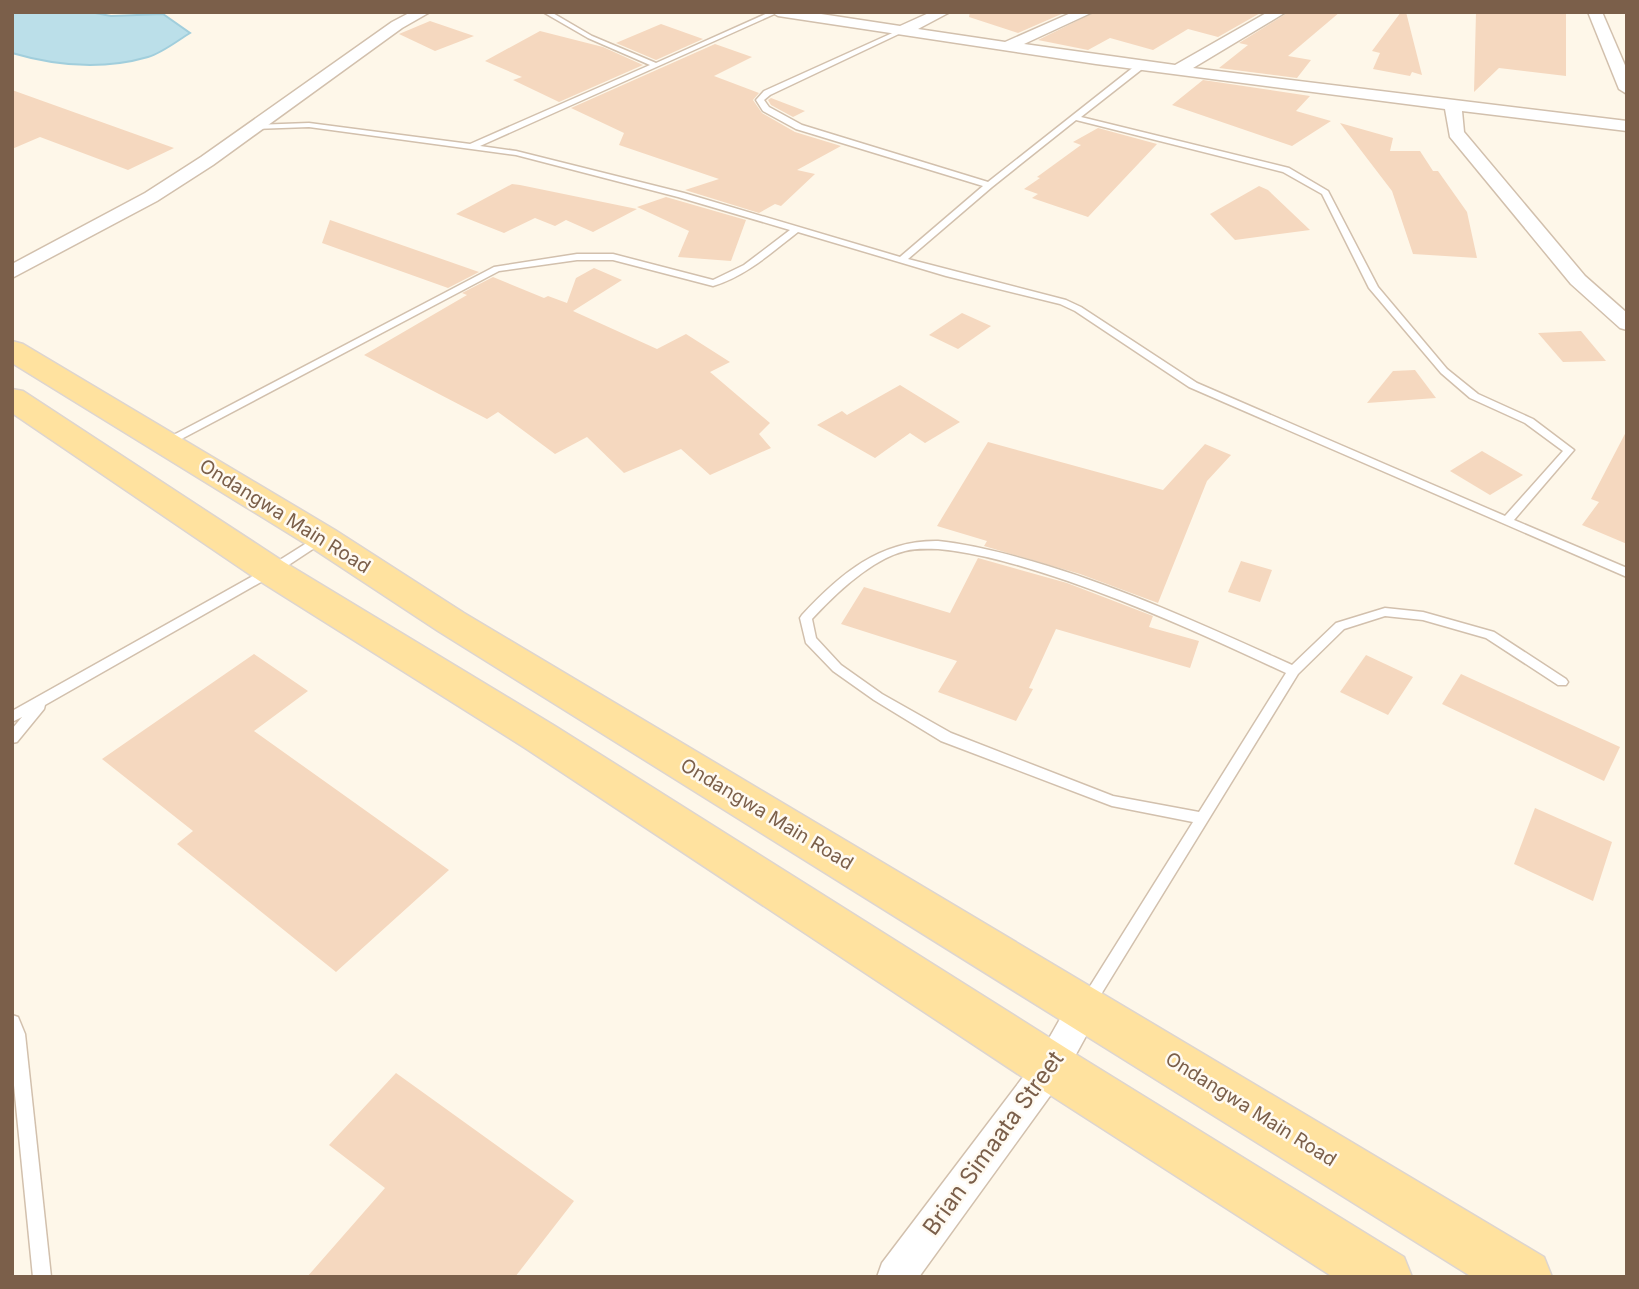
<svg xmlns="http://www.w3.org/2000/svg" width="1639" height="1289" font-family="Inter,sans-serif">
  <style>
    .water { fill: #bbdfe9; stroke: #a1cedc; stroke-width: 2 }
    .building { fill: #f5d8bf }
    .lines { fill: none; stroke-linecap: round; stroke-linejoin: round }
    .service-casing { stroke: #d2c0ad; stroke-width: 3 }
    .minor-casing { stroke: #d2c0ad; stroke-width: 3 }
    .primary-casing { stroke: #ddd5d0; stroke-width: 3 }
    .service { fill: #fff; fill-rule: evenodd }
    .minor { fill: #fff; fill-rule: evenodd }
    .primary { fill: #ffe29f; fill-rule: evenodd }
    .labels { text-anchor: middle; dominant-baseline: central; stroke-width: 5; stroke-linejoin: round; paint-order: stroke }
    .street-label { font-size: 19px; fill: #7b5f4a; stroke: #fffaf1 }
    .near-street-label { font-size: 23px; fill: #7b5f4a; stroke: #fffaf1 }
  </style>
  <rect width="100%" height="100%" fill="#fef7e9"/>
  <path class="water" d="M12 12H90L111 16 163 14 190 33C177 41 162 53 148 57 103 70 56 66 12 53Z"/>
  <g class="building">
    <polygon points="970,12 1066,12 1018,33 969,17"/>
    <polygon points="1095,12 1262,12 1218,37 1188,29 1153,50 1110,38 1088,50 1038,40"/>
    <polygon points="1289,12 1340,12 1288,56 1311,60 1297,78 1219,68 1248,45 1239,43"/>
    <polygon points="1401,12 1406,12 1422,75 1412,72 1410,76 1373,69 1380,53 1372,51"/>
    <polygon points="1476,12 1566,12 1566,76 1499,68 1474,92"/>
    <polygon points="430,21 474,36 435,51 399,34"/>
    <polygon points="661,24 703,39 656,60 616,43"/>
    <polygon points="540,31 603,47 643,65 559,102 513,80 522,77 485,61"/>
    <polygon points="715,44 752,57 714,76 759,93 753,100 762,113 795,132 841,146 797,170 815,174 781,206 775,204 759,213 685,190 719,179 619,145 624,133 571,108"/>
    <polygon points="1203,80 1310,96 1296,111 1331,121 1292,146 1172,105"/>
    <polygon points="12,90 174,148 128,170 40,137 12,149"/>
    <polygon points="771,98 805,111 793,117 771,105 768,100"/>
    <polygon points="1340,123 1393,138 1390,151 1420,151 1433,171 1438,171 1467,212 1477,258 1413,254 1392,191"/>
    <polygon points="1098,128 1157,144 1088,217 1032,198 1038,194 1024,189 1040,178 1037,177 1081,145 1073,142"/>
    <polygon points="512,184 520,185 637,209 593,232 566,220 555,226 535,218 504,233 456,214"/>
    <polygon points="1259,186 1268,190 1310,230 1235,240 1210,214"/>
    <polygon points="666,197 746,220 731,261 678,257 689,231 637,207"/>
    <polygon points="330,220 479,272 448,288 322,243"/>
    <polygon points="594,268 622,280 573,311 657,349 686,334 730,362 710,372 770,423 759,434 771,448 710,475 681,449 624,473 587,437 555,454 498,412 487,419 364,355 467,295 462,293 493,277 544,298 548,296 567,303 576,278"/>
    <polygon points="962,313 991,326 958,349 929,335"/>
    <polygon points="1581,331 1606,361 1563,362 1538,333"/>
    <polygon points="1415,370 1436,398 1367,403 1393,371"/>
    <polygon points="900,385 960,422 925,443 910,433 875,458 817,425 842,411 847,415"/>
    <polygon points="1627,430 1627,544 1582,525 1599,502 1591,499"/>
    <polygon points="988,442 1163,490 1205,444 1231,455 1207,481 1158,603 1080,574 984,546 987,541 937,526"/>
    <polygon points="1482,451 1523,475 1490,495 1450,471"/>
    <polygon points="978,558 1067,583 1153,616 1149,627 1199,641 1190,668 1056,629 1029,688 1033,689 1016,721 938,692 957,661 841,624 864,587 950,613"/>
    <polygon points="1241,561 1272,570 1260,602 1228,592"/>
    <polygon points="254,654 308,691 254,731 449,870 336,972 177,844 193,831 102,759"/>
    <polygon points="1366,655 1413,677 1388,715 1340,692"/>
    <polygon points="1461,674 1620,747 1604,781 1442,704"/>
    <polygon points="1535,808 1612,842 1593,901 1514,864"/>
    <polygon points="396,1073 574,1201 515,1277 307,1277 385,1188 329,1145"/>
  </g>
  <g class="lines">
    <defs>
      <g id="service">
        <path d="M543 12H551L592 36 656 63 770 12H779L480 146 516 151 684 193 900 257 983 186 796 129 763 111 756 100 764 91 899 30H903V32L770 95 764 100 769 107 802 125 988 182 1140 62H1146V66L1081 117 1289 168 1328 191 1378 287 1447 369 1478 394 1533 419 1574 450 1514 520 1627 568V577L1189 387 1075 311 1060 304 946 276 798 232C771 253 746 276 713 286L613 260H577L499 271 170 445H162L161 443 162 441 494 267 577 254H613L713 280 744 265 790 230 678 197 516 155 309 127 251 129 247 127 251 125 309 123 470 144 650 65 588 38ZM1076 120 1283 172 1322 194 1369 288 1441 373 1470 398 1525 423 1563 451 1505 516 1197 383 1081 307 1066 300 908 259 992 187Z"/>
        <polygon points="321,534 325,535 327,538 325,541 275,574 45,705 44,709 17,742 12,743 12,729 22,717 12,722 12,711 267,568"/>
        <path d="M938 541C975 545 1012 555 1048 566 1132 592 1212 629 1292 665L1336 623 1385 608 1423 612 1494 632 1566 679 1568 682 1566 685H1558L1486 638 1423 620 1385 616 1344 629 1298 674 1092 1009 1087 1011 1082 1009 1079 1004 1082 999 1193 822 1112 806 941 741 874 700 833 671 806 643 800 618 802 615C840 574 880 540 938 541ZM938 549C982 553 1026 567 1068 581 1143 607 1215 640 1286 673L1199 812 1113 796 951 733 882 694 841 665 816 638 812 619C835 594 872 559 905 551 916 548 927 549 938 549Z"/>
        <polygon points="12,1015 18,1017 25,1034 51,1277 33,1277 12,1065"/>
      </g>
      <g id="minor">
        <polygon points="411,12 430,12 402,28 213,165 157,201 12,278 12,264 145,193 201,157 392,22"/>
        <polygon points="771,12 808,12 900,26 931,12 950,12 918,29 1005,42 1073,12 1093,12 1024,44 1175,65 1268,12 1286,12 1193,68 1627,121 1627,131 1462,111 1464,132 1585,276 1627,313 1627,330 1620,328 1571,284 1450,137 1445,109 1096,64 778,16"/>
        <polygon points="1588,12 1602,12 1627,70 1627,94 1619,89"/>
        <polygon points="1085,992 1097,996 1102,1007 1063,1078 919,1277 877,1277 882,1263 1039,1056 1073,996"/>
      </g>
      <g id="primary">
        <polygon points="12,341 23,344 335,530 464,613 1544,1257 1552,1277 1472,1277 438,631 309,546 12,363"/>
        <polygon points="12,389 23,391 284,562 555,726 1069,1050 1404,1257 1412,1277 1333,1277 1033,1084 525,748 258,580 12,413"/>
      </g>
    </defs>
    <use href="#service" class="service-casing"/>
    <use href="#minor" class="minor-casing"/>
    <use href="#primary" class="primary-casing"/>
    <use href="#service" class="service"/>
    <use href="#minor" class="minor"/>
    <use href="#primary" class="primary"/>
  </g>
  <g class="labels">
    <g class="street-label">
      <text transform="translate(285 516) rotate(32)">Ondangwa Main Road</text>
      <text transform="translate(767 814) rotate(31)">Ondangwa Main Road</text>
      <text transform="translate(1251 1109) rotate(32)">Ondangwa Main Road</text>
    </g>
    <g class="near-street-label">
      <text transform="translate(993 1143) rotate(-54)">Brian Simaata Street</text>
    </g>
  </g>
  <rect width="1639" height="1289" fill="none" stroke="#7b5f4a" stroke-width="28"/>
</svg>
